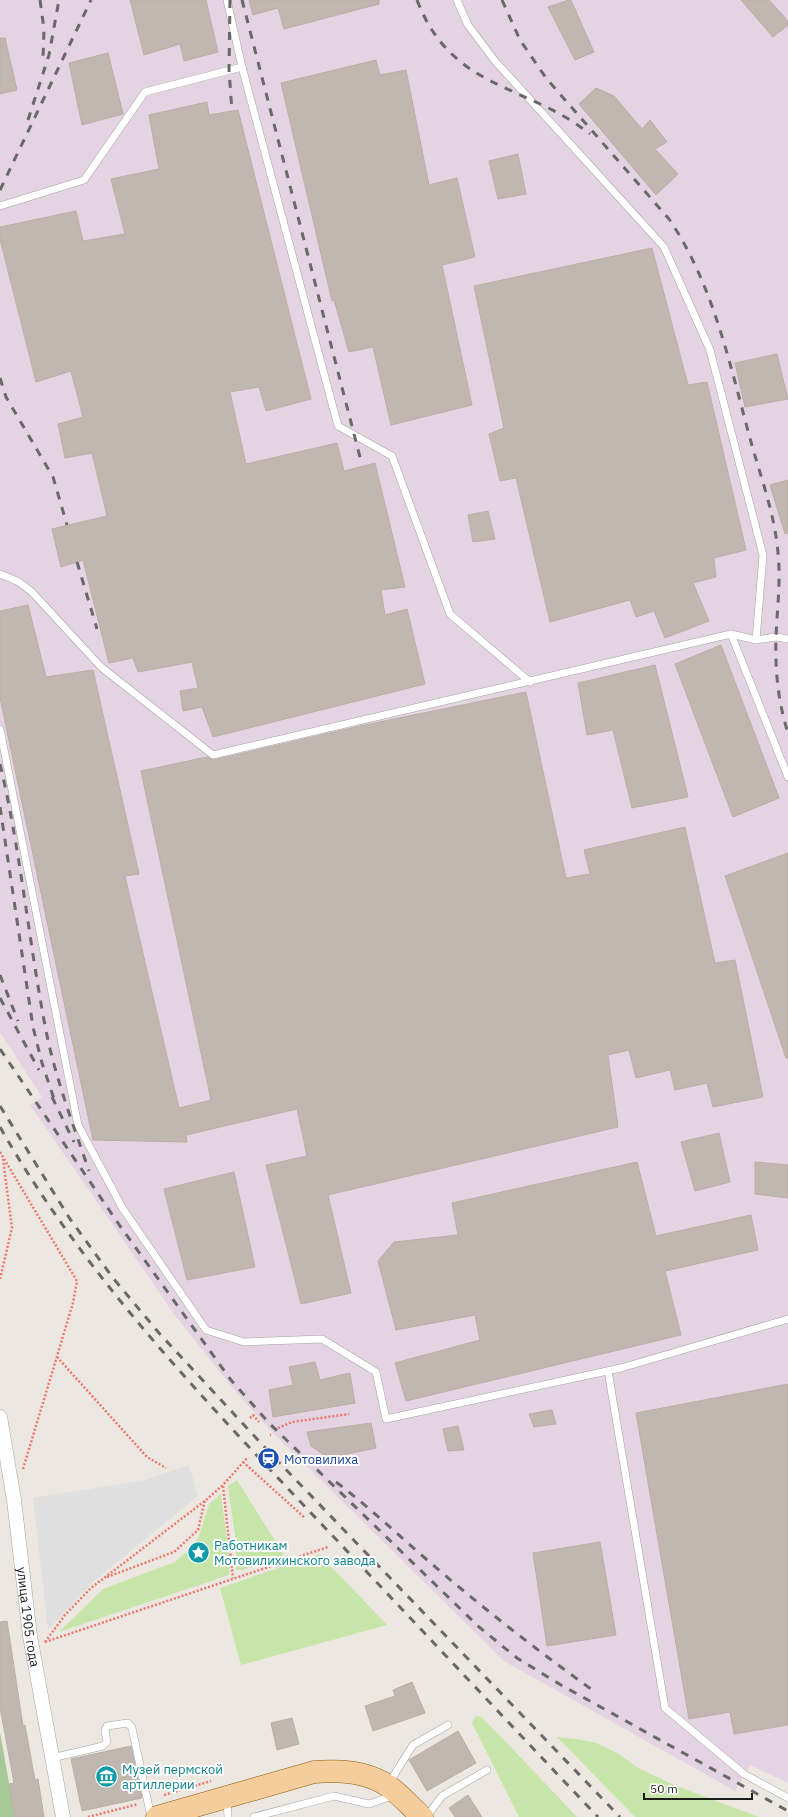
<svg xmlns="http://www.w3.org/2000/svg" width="788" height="1817" font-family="'IBM Plex Sans',sans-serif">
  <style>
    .industrial { fill: #e4d3e2 }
    .grass { fill: #c7e4a9 }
    .forest { fill: #a7c998 }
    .parking { fill: #dfdfdf }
    .building { fill: #c0b7b1; stroke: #bcaea4 }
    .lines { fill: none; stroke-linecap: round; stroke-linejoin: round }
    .lane-casing { stroke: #a2a2a2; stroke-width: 8 }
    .street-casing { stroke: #a2a2a2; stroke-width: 15 }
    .primary-casing { stroke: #885b09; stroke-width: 23 }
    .path { stroke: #f0786e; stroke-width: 2.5; stroke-dasharray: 2 2; stroke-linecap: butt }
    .lane { stroke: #fff; stroke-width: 7 }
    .street { stroke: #fff; stroke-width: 14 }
    .primary { stroke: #f5cd9c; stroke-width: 22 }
    .rail { stroke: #696969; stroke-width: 3; stroke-dasharray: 8 8; stroke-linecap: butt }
    .labels { text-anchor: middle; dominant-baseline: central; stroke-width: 4; stroke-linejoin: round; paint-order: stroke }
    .transit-label { font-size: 13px; fill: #164399; stroke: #fff; text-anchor: start }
    .culture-label { font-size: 13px; fill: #0d838f; stroke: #fff; text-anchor: start }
    .street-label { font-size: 13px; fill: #1b1b1b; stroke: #fff }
  </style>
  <rect width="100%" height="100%" fill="#ece8e1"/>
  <polygon class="industrial" points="0,0 788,0 788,1783 750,1765 735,1791 504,1661 273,1433 235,1391 177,1318 30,1105 42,1097 0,1032"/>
  <g class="grass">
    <polygon points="237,1480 284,1555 242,1570 236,1570 236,1542 228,1486"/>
    <polygon points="221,1494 230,1564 229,1575 59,1632 103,1589 175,1562 193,1546 199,1536 209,1504"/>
    <polygon points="319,1554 387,1625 241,1665 220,1588"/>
    <polygon points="476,1716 482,1717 577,1817 519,1817 472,1723"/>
    <polygon points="557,1737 577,1739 596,1743 617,1753 640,1769 674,1785 759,1817 635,1817"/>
  </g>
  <polygon class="forest" points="0,1732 15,1817 0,1817"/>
  <polygon class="parking" points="189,1465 198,1496 94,1581 48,1630 33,1498 145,1480"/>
  <g class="building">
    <polygon points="130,0 206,0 218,52 184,61 180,44 144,55"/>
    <polygon points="249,0 379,0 379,4 284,29 278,8 253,15"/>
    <polygon points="569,0 571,0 594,52 575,60 548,7"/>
    <polygon points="741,0 769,0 788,21 788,25 773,37"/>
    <polygon points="0,38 5,38 17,90 0,94"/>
    <polygon points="108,53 123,114 82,125 69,63"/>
    <polygon points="376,60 380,75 406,70 429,185 457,178 475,257 442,265 472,405 391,425 373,347 349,352 334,300 332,301 281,83"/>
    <polygon points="596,88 614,96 642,129 650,120 667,142 655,149 678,174 656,195 579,104"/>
    <polygon points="207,102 209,115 238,110 311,399 266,411 259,387 230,392 246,464 337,443 344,471 375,463 405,587 381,590 385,615 407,609 425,684 213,737 202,707 183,711 180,691 198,688 192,662 138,672 133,658 109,663 83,560 61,567 52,529 107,516 92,453 65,458 58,424 83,417 71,371 36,382 0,239 0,227 76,211 83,241 125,234 111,179 159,169 149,115"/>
    <polygon points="518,154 526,194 498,199 489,161"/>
    <polygon points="652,248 688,385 707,382 746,550 714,558 716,577 693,583 709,621 665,638 654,611 636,617 630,600 550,622 516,478 500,481 489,434 504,428 474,286"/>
    <polygon points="777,354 788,399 745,407 735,363"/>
    <polygon points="788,480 788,533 785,534 770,485"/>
    <polygon points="488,511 495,539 473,542 468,515"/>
    <polygon points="28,605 46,677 93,670 139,874 125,876 179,1108 211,1100 141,771 207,757 214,760 360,726 526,692 566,878 590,874 584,850 685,827 715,963 735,960 763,1097 713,1107 707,1083 675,1090 670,1070 636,1078 629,1050 608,1055 618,1127 328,1195 351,1293 301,1304 266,1165 307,1156 297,1109 186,1135 187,1142 93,1140 0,698 0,611"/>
    <polygon points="721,645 779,798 733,817 675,664"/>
    <polygon points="655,665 688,797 632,808 613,730 587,735 578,683"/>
    <polygon points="788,853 788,1058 786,1058 725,876"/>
    <polygon points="719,1133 730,1182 695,1191 681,1142"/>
    <polygon points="637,1162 656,1236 751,1215 758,1250 665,1271 681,1335 406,1401 395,1363 480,1340 475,1315 396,1330 378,1261 394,1242 458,1235 452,1203"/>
    <polygon points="755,1162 788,1165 788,1198 755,1194"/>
    <polygon points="234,1172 255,1267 187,1280 164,1189"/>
    <polygon points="315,1362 320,1380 350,1373 355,1403 273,1417 269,1390 293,1385 289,1367"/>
    <polygon points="788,1384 788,1725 734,1734 730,1712 689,1719 636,1413"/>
    <polygon points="552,1410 556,1424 534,1427 529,1414"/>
    <polygon points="371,1423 376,1448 328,1458 311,1446 307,1432"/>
    <polygon points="458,1426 464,1450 448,1451 443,1429"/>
    <polygon points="600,1542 616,1635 547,1646 533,1553"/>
    <polygon points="7,1621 23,1726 25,1725 35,1780 38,1779 44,1817 15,1817 9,1784 14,1783 0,1707 0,1622"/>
    <polygon points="412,1682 425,1713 373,1731 365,1706 395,1696 393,1690"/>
    <polygon points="292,1718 299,1744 277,1750 271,1723"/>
    <polygon points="458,1731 476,1763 427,1791 409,1760"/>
    <polygon points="131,1746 142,1798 82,1811 71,1759"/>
    <polygon points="468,1795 482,1817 455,1817 449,1808"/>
  </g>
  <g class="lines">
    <defs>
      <g id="lane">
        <polyline points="227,0 242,67 338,426 392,456 450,614 530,682"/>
        <polyline points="457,0 468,25 495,61 664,247 710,350 763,555 756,640"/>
        <polyline points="0,206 84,180 145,92 242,67"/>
        <polyline points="0,574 19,582 32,592 101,667 213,755 731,634 756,640 776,637 788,639"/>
        <polyline points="731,634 788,777"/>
        <polyline points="0,729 78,1125 123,1209 206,1330 244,1342 322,1339 376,1372 386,1419 621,1368 788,1319"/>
        <polyline points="608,1371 665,1708 744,1774 788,1798"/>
        <polyline points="52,1758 103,1746 107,1742 105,1731 107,1726 128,1723 132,1728 151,1817"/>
        <polyline points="389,1783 413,1745 448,1725"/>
        <polyline points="227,1799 228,1817"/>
        <polyline points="254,1817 334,1796 369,1804 395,1795"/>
        <polyline points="426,1817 442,1796 487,1770"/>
      </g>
      <g id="street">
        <path id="s1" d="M0 1417 14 1500 30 1636 63 1817"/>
      </g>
      <path id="primary" d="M157 1817 314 1772C338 1770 367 1771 388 1786 400 1794 411 1807 422 1817"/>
    </defs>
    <use href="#lane" class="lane-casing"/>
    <use href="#street" class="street-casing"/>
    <use href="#primary" class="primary-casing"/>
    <g class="path">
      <polyline points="0,1152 77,1281 73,1303 23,1469"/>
      <polyline points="0,1279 12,1228 3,1159"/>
      <polyline points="57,1357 147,1457 166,1468"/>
      <polyline points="250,1418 253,1415 259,1422"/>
      <polyline points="278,1428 292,1422 349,1414"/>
      <polyline points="270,1435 271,1435"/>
      <polyline points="243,1462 305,1518"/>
      <polyline points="223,1486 233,1578"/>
      <polyline points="107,1577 174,1552 198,1530 205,1500"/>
      <polyline points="45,1642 65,1615 91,1588 206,1500 223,1485 248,1457"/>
      <polyline points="45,1642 328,1547"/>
      <polyline points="164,1795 211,1781"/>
      <polyline points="88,1817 138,1804"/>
    </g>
    <use href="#lane" class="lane"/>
    <use href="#street" class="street"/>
    <use href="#primary" class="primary"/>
    <g class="rail">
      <polyline points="40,0 44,29 43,60"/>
      <polyline points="230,0 229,70 232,111"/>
      <polyline points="242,0 361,461"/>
      <path d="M417 0C452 91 526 83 590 134"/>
      <path d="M502 0 520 40 546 78 669 219C714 285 730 366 751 442 761 478 775 515 778 553 781 581 777 609 776 638 775 670 778 702 788 733"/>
      <polyline points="28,120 49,55 59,0"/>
      <polyline points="0,190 91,0"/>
      <polyline points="0,378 6,397 53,477 67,525"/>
      <polyline points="77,562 97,629"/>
      <path d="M0 764C20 848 28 935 44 1020 53 1072 72 1121 89 1171"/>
      <polyline points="0,807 33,1027 42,1063 55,1102"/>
      <polyline points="0,975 18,1021"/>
      <polyline points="0,998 39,1070"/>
      <polyline points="0,1049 120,1226 231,1380 270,1424 479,1627 517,1658 561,1685 788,1811"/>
      <polyline points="52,1097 74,1142"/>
      <polyline points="0,1106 70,1219 113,1278 159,1333 270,1453 620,1817"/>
      <path d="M0 1127C83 1273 196 1391 311 1513 407 1614 502 1716 598 1817"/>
      <path d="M336 1482C368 1506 396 1533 426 1559 479 1605 534 1648 591 1689"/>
    </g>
  </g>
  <defs>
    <symbol id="station-disc" viewBox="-11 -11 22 22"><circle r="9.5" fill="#1a4fb4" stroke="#fff"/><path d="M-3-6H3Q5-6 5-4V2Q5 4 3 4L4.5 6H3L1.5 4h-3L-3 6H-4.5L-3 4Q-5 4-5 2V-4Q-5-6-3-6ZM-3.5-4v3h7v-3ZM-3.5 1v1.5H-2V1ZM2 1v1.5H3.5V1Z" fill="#fff"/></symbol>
    <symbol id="sight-disc" viewBox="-11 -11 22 22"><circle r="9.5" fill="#0f9aa8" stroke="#fff"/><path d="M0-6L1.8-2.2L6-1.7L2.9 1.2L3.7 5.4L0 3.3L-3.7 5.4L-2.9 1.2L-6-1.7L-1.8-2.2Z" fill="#fff"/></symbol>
    <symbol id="museum-disc" viewBox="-11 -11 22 22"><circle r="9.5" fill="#0f9aa8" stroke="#fff"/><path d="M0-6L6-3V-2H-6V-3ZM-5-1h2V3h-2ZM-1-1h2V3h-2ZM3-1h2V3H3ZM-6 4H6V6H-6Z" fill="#fff"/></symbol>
  </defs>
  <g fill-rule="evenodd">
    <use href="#station-disc" x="256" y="1446" width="25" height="25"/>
    <use href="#sight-disc" x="186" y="1540" width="25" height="25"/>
    <use href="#museum-disc" x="94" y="1764" width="25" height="25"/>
  </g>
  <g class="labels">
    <g class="transit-label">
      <text x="284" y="1459">Мотовилиха</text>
    </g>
    <g class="culture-label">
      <text x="214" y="1545">Работникам<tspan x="214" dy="15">Мотовилихинского завода</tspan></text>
      <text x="122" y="1769">Музей пермской<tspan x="122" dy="15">артиллерии</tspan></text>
    </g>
    <g class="street-label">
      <text stroke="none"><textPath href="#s1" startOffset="202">улица 1905 года</textPath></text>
    </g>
  </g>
  <path d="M644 1793v6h108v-6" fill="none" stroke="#1b1b1b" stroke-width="2"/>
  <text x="650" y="1793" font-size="12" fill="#1b1b1b" stroke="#ffffff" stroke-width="3" paint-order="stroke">50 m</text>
</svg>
